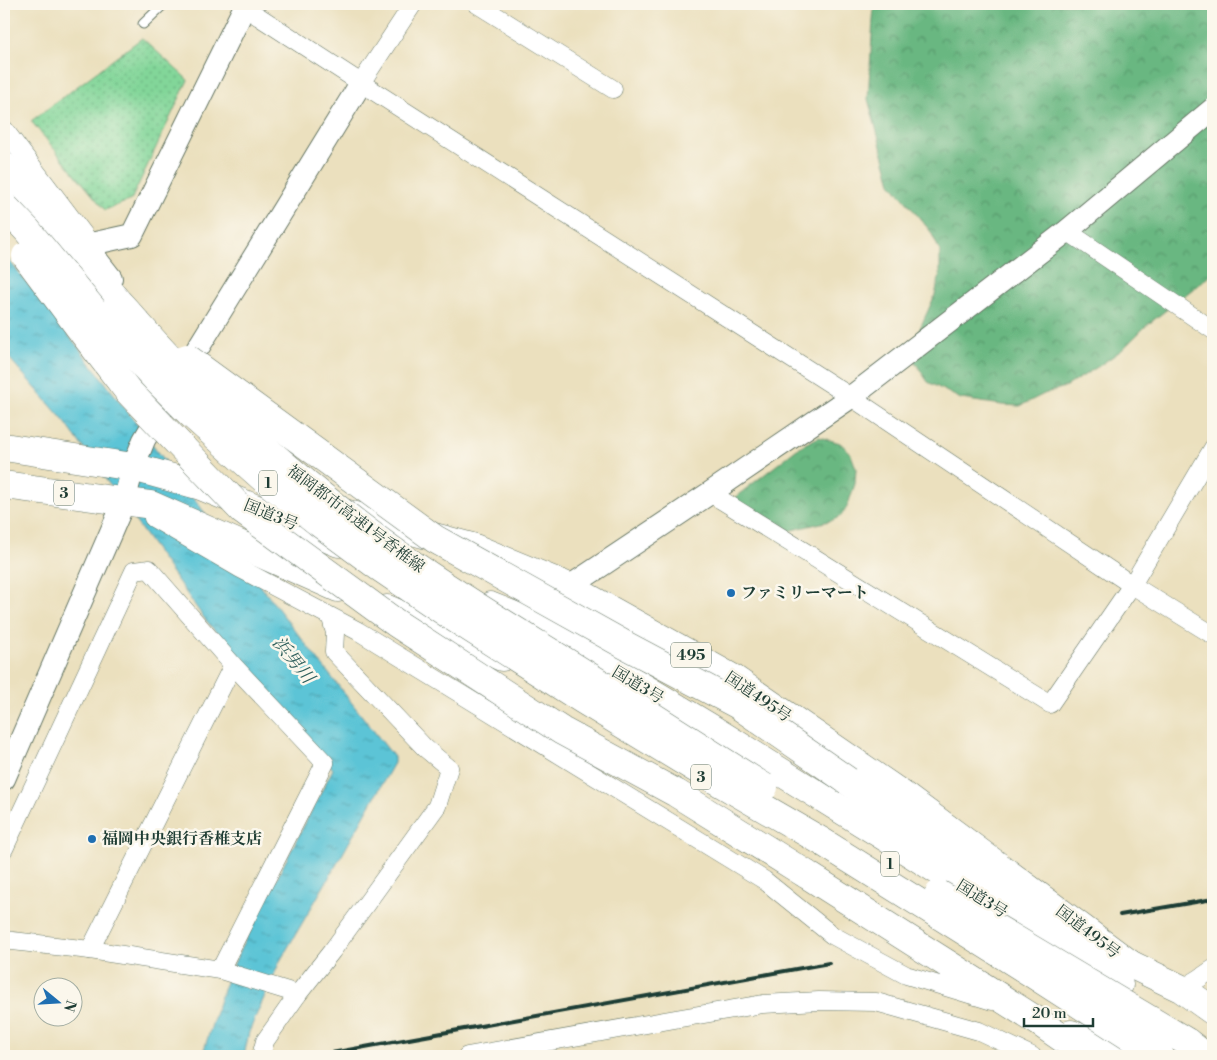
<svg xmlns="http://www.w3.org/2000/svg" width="1217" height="1060" font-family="'Libre Bodoni','Noto Serif JP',serif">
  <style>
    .grass { fill: url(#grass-dots); stroke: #508a66 }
    .forest { fill: url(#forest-crowns); stroke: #447a5a }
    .water { fill: url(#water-ripples); stroke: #3d8085 }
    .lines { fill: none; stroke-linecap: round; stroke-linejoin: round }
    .service-casing { stroke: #667664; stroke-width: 11 }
    .minor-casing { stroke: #667664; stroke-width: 19 }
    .tertiary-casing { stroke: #667664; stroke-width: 24 }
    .trunk-casing { stroke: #667664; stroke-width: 29 }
    .motorway-casing { stroke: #667664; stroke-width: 29 }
    .service { stroke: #fff; stroke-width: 9 }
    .minor { stroke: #fff; stroke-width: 18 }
    .tertiary { stroke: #fff; stroke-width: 22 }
    .trunk { stroke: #fff; stroke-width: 28 }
    .motorway { stroke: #fff; stroke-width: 28 }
    .rail { stroke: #1f3d34; stroke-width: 4 }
    .motorway-bridge-casing { stroke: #667664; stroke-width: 29; stroke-linecap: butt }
    .motorway-bridge { stroke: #fff; stroke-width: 28 }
    .poi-dot { fill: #1f6fb2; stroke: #fbf7ec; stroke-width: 2 }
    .labels { text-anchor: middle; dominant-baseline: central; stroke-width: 5; stroke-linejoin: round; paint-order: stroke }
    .shield { fill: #fbf7ec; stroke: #61756b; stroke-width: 1 }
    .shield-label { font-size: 15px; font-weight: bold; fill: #1f3d34 }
    .street-label { font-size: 16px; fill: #1f3d34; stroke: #fbf7ec }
    .poi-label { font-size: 16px; font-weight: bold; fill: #1f3d34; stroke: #fbf7ec; text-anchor: start }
    .water-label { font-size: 18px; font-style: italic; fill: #2e5f5c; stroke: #fbf7ec }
  </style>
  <defs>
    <pattern id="grass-dots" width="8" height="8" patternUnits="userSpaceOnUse" patternTransform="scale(1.25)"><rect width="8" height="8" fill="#82d699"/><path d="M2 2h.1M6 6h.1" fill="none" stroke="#6aaf7e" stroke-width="1.8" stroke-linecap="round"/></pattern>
    <pattern id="forest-crowns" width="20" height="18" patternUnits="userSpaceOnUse" patternTransform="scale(1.25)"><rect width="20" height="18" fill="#69b781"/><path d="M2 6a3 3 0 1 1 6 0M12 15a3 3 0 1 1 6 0" fill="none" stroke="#56966a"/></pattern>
    <pattern id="water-ripples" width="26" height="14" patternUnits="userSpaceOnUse" patternTransform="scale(1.25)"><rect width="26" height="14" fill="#5bc4d6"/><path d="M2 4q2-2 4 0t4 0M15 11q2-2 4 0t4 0" fill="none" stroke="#4ba0ae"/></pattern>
  </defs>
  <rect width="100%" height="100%" fill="#fbf7ec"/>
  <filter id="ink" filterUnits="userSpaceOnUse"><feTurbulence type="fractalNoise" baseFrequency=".02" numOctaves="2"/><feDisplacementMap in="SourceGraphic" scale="10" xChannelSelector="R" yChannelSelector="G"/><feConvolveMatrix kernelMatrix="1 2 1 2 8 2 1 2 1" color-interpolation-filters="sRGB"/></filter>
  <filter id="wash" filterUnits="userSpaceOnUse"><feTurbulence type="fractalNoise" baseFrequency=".0096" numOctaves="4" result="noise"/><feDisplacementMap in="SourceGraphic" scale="20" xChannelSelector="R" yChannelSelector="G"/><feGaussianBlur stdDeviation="1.12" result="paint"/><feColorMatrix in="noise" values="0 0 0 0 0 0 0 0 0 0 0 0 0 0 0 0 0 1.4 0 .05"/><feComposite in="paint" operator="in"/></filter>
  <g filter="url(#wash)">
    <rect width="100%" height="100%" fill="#ebe0be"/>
    <polygon class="grass" points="142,38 188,80 131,200 105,210 31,121"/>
    <g class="forest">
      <polygon points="874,4 1213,4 1213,273 1146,326 1123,349 1099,366 1067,386 1044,394 1020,406 1002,405 961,399 928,382 913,359 912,346 935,295 940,274 940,251 931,232 891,183 868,99"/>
      <polygon points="819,437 840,443 850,452 856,468 855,484 847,507 841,516 833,520 776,534 729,502 801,446"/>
    </g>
    <polygon class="water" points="4,254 78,347 276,606 394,757 394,763 342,855 280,961 249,1032 244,1056 202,1056 224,987 240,950 333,769 204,618 65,422 4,352"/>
  </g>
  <g filter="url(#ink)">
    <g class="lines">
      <defs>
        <polyline id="service" points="143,24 164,4"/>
        <g id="minor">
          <polyline points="477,4 613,89"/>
          <polyline points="244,7 361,83 851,397 1132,585 1213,635"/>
          <polyline points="361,83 413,4"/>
          <polyline points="4,129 91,244"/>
          <polyline points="1067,231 1213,330"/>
          <polyline points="710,493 1050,704 1132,585 1213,448"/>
          <polyline points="153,518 239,568 358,631 764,880 832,935 906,975 992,1001"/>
          <polyline points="4,849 134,571 149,569 233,665 325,763 220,970"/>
          <polyline points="4,940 90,950 220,970 298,994"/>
          <polyline points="90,950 233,665"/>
          <polyline points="1182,989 1200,978 1213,969"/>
          <polyline points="261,1056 265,1041 298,994 332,951 437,806 449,768 425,748 334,652 335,633 331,618"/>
          <polyline points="467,1056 675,1019 763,1004 819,1001 876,1002 979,1031 1032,1056"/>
        </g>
        <g id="tertiary">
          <polyline points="111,278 97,260 91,244 132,235 246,4"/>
          <polyline points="182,374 361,83"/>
          <polyline points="569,587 710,493 851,397 1067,231 1213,109"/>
          <polyline points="4,779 124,502 133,467 144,440 164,406"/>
        </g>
        <g id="trunk">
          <polyline points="4,447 133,467 201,486 339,543"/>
          <polyline points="4,485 151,505 338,588"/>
          <polyline points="341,512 472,547 569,587 734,679 901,794 1130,964 1182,989 1213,1011"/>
          <polyline points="490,606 543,627 709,727 885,837 1057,946"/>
          <polyline points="387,609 502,657"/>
        </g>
        <g id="motorway">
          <polyline points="4,166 118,302"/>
          <polyline points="848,781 1019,903 1119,985"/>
          <polyline points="806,874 1039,1022 1088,1056"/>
          <polyline points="1075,934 1130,964"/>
          <polyline points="1071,1034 1125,1056"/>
          <polyline points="1187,1042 1205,1056"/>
        </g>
      </defs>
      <use href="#service" class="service-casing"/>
      <use href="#minor" class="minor-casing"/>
      <use href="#tertiary" class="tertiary-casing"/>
      <use href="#trunk" class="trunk-casing"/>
      <use href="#motorway" class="motorway-casing"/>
      <use href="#service" class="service"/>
      <use href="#minor" class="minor"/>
      <use href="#tertiary" class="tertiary"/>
      <use href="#trunk" class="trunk"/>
      <use href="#motorway" class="motorway"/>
      <g class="rail">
        <polyline points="1120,915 1213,899"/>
        <polyline points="315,1056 829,963"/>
      </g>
      <defs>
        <g id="motorway-bridge">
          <polyline points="4,206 27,230 100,318 157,380 190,413 264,479 318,522 379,567 451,616 583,700 695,768 821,841 1028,971 1160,1056"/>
          <polyline points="26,256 84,334 128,391 243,511 396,623 562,731 676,793 806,874"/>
          <path d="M118 302C137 322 154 343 173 362 215 405 260 445 306 483 334 506 363 529 392 550 458 597 527 637 595 680 652 715 707 752 764 787"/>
          <polyline points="187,358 435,539 625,645 738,705 848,781"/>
          <polyline points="939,894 1187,1042"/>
        </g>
      </defs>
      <use href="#motorway-bridge" class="motorway-bridge-casing"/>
      <use href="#motorway-bridge" class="motorway-bridge"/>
    </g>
  </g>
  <g class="poi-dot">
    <circle cx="731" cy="593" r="5"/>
    <circle cx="92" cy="839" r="5"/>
  </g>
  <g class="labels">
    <g class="shield">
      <rect x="259" y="470.5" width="18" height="25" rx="4"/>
      <rect x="54" y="480.5" width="20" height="25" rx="4"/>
      <rect x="671" y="642.5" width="40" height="25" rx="4"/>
      <rect x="691" y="764.5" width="20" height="25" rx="4"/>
      <rect x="881" y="851.5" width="18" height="25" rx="4"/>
    </g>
    <g class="shield-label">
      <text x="268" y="483">1</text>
      <text x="64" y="493">3</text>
      <text x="691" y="655">495</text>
      <text x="701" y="777">3</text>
      <text x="890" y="864">1</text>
    </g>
    <g class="street-label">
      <text transform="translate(271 515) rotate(22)">国道3号</text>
      <text transform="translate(356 519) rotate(37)">福岡都市高速1号香椎線</text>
      <text transform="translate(638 685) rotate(31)">国道3号</text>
      <text transform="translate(758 697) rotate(34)">国道495号</text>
      <text transform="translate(982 899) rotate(32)">国道3号</text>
      <text transform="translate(1088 932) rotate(37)">国道495号</text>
    </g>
    <g class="poi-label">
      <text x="741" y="593">ファミリーマート</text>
      <text x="102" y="839">福岡中央銀行香椎支店</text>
    </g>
    <g class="water-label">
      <text transform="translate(293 660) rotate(51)">浜男川</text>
    </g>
  </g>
  <rect width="1217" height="1060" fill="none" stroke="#fbf7ec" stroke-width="20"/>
  <g transform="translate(58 1002) rotate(108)"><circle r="24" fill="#fbf7ec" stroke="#a3ada2"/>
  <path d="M0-4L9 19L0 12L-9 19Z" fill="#1f6fb2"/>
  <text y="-8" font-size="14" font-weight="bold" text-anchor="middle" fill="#1f3d34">N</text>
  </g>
  <path d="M1024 1018v8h69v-8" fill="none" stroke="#1f3d34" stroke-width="2.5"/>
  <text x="1032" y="1018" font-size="15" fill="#1f3d34" stroke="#fbf7ec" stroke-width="4" paint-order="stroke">20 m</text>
</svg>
